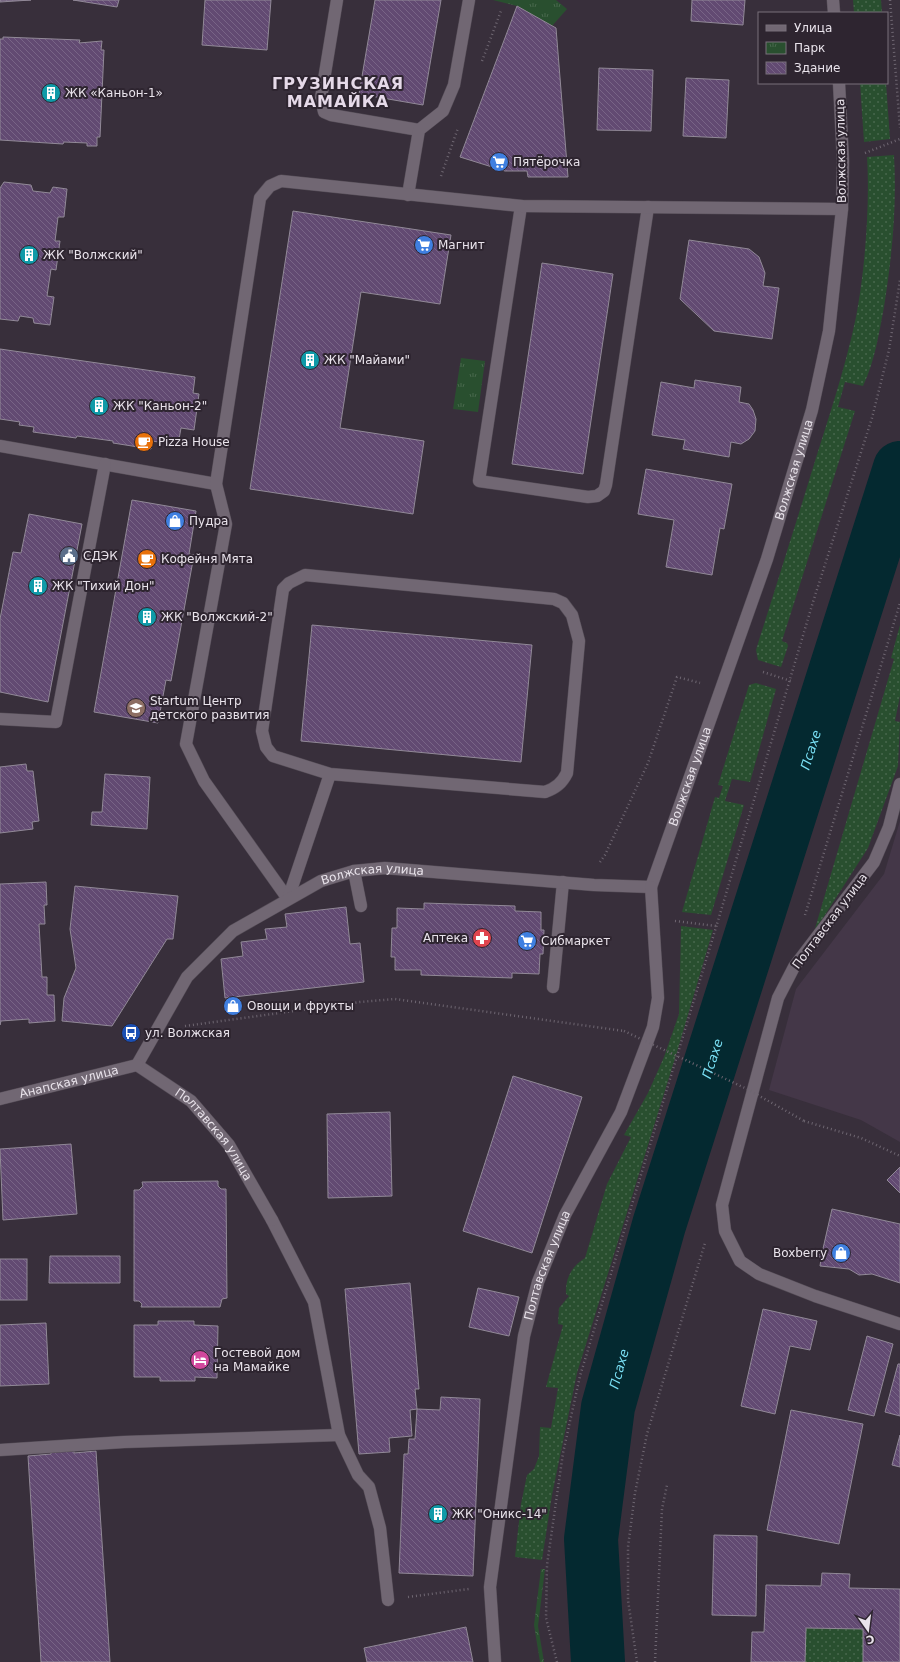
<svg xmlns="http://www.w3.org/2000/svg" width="900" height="1662" font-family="'DejaVu Sans',sans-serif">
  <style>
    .built { fill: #443748 }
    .grass { fill: url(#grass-dots) }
    .forest { fill: url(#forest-crowns) }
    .park { fill: url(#park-tufts) }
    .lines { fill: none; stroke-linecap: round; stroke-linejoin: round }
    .river { stroke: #042930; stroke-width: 54 }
    .building { fill: url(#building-back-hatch); stroke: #918997 }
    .service-casing { stroke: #544c56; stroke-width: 13 }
    .minor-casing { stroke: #544c56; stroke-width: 13 }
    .path { stroke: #6e6671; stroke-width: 2.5; stroke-dasharray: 1 3; stroke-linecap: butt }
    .service { stroke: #716773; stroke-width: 12 }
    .minor { stroke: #716773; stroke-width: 12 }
    .path-bridge { stroke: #6e6671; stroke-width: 2.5; stroke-dasharray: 1 3; stroke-linecap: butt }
    .labels { text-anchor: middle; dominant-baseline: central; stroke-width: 4; stroke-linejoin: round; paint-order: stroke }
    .poi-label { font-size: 12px; fill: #e9e3eb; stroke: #2e2530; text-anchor: start }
    .street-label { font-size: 12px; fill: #e9e3eb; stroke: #2e2530 }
    .water-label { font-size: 13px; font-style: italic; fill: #79dff4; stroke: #2e2530 }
    .district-label { font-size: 16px; font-weight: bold; letter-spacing: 1px; fill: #e6dae9; stroke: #2e2530 }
  </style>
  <defs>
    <pattern id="grass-dots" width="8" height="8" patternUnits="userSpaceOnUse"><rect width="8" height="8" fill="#294f2f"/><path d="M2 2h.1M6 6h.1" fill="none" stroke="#48684d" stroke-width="1.8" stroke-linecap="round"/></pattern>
    <pattern id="forest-crowns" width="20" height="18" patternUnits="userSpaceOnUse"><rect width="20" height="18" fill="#294f2f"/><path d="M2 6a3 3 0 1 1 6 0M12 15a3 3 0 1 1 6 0" fill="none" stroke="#48684d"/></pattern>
    <pattern id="park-tufts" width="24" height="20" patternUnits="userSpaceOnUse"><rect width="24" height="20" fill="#294f2f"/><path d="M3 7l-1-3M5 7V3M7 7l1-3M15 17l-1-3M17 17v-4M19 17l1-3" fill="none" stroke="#48684d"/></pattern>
    <pattern id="building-back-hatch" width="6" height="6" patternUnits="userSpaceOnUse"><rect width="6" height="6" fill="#624a72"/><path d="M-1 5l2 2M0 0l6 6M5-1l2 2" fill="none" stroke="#786486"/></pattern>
  </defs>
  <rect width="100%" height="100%" fill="#382f3b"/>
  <polygon class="built" points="900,821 900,1142 861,1120 769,1090 796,989 884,874"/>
  <g class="grass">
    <polygon points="853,0 881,0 882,13 854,13"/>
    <polygon points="860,83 886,83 890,139 864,142"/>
    <path d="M894 155C897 207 892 256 884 307 879 333 875 361 863 386L845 382 838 407 855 411 782 641 787 643 788 646 781 667 758 660 756 650C774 592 793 533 811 474 827 422 845 370 856 317 865 270 870 205 867 157Z"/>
    <polygon points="900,625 900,696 895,721 900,722 898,766 868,848 814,932 894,659 891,658"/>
    <polygon points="756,683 776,689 750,782 732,779 725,801 744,805 711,915 682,912 715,797 719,798 723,786 718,785 749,685"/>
    <path d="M681 926 713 930 677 1052 577 1373 552 1495 542 1560 515 1557 521 1504 527 1475 534 1469 539 1456 540 1427 551 1428 558 1388 546 1387 563 1325 558 1324 559 1308 569 1296 566 1294C565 1278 572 1266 585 1258L607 1184 631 1137 624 1135 648 1093 664 1057 679 1014Z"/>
    <polygon points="806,1628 863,1629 863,1662 805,1662"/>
  </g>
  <polygon class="forest" points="541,1569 545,1569 538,1626 544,1662 540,1662 534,1625"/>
  <g class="park">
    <polygon points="493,0 556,0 567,9 552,26 517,6"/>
    <polygon points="461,358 485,361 478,412 453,409"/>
  </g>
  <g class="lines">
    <path class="river" id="s1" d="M598 1662 591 1539 608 1407 659 1225 900 468"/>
  </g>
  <g class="building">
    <polygon points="0,0 31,0 0,2"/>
    <polygon points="73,0 119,0 117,7"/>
    <polygon points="205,0 271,0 267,50 202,45"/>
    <polygon points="375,0 441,0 423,105 359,94"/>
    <polygon points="692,0 745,0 743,25 691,21"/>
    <polygon points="517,6 556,28 568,177 528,177 527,171 505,171 460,157"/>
    <polygon points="3,37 80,40 79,43 102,41 101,50 104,50 100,137 97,137 97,146 87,146 87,143 64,142 63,144 0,140 0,39 3,39"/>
    <polygon points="599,68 653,70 651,131 597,130"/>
    <polygon points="686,78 729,80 726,138 683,136"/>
    <polygon points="4,182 31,185 33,191 50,193 53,187 67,189 64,217 58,217 55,241 60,241 56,270 51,269 47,296 54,297 50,325 34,323 33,318 20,316 18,321 0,319 0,188"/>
    <polygon points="293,211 451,235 440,304 361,292 340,428 424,441 413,514 250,489"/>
    <polygon points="689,240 749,249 759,257 765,273 763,286 779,288 772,339 714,331 680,299"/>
    <polygon points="542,263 613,274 583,474 512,464"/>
    <polygon points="0,349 195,377 193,393 199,394 194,430 181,428 178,445 152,441 151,449 113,443 113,441 77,436 76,438 33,432 34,427 19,425 20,422 0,419"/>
    <polygon points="695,380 741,387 739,402 749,404 753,410 756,419 755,431 749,439 741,444 731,442 729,457 683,449 685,440 652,435 661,382 694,388"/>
    <polygon points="646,469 732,484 724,529 720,528 712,575 666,567 674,520 638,514"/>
    <polygon points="132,500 196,511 189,554 194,555 171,681 166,680 158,723 94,712"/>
    <polygon points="29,514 82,524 48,702 0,692 0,619 13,552 21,553"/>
    <polygon points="312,625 532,645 521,762 301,741"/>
    <polygon points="26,764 27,771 33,771 39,821 32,822 33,829 0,833 0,767"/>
    <polygon points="105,774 150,777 147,829 91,825 92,812 102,812"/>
    <polygon points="46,882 47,905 44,905 45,924 39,924 42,977 47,977 47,995 54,995 55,1021 29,1023 29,1019 1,1021 0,1025 0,884"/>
    <polygon points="75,886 178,896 173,939 167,939 112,1026 62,1021 64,998 76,968 70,929"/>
    <polygon points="424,903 515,906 515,911 541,912 541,930 544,930 543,954 540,954 539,974 512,973 512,978 421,975 421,970 395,970 395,957 391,957 392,928 397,928 397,908 424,909"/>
    <polygon points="346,907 350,944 360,943 364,982 225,998 221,959 243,956 241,942 267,939 265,929 287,927 285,914"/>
    <polygon points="513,1076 582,1097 532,1253 463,1231"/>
    <polygon points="390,1112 392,1196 328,1198 327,1114"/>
    <polygon points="71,1144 77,1214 3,1220 0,1149"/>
    <polygon points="900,1167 900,1193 887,1180"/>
    <polygon points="218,1181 218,1186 221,1189 226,1189 227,1298 222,1299 220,1307 141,1307 142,1304 139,1301 134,1301 134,1190 139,1190 143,1186 142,1182"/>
    <polygon points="832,1209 900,1224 900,1283 872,1274 859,1275 849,1269 820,1266 821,1259 818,1255 822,1253"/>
    <polygon points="50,1256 120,1256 120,1283 49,1283"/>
    <rect x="0" y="1259" width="27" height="41"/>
    <polygon points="410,1283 419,1389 415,1389 417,1409 410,1410 412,1436 389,1438 390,1452 359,1454 345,1289"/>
    <polygon points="478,1288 519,1297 509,1336 469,1327"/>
    <polygon points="763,1309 817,1321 810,1350 790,1346 775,1414 741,1406"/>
    <polygon points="158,1321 194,1321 194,1325 218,1326 217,1378 195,1377 195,1381 160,1381 160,1377 134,1377 134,1325 158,1325"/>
    <polygon points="46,1323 49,1384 0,1386 0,1325"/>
    <polygon points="867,1336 893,1344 874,1416 848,1410"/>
    <polygon points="898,1364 900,1364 900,1416 885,1412"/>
    <polygon points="441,1397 480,1399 473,1576 399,1573 404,1454 408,1454 409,1439 415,1439 417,1409 440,1410"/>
    <polygon points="791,1410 863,1424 839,1544 767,1530"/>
    <polygon points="900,1435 900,1467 892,1465"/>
    <polygon points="74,1449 74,1453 96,1451 110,1662 41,1662 28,1456 51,1454 51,1450"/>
    <polygon points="714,1535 757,1536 756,1616 712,1615"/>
    <polygon points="822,1573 850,1574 849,1588 900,1589 900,1662 863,1662 863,1629 806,1628 805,1662 751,1662 752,1632 764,1632 766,1585 821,1586"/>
    <polygon points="466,1627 473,1662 367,1662 364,1648"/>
  </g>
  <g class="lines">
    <defs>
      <g id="service">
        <polyline points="337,0 321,98 324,112 331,115 419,130"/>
        <polyline points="408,195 419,130 443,111 454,85 469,0"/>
        <polyline points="521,206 479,481 588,497 597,496 604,491 606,485 648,207"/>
        <polyline points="0,446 216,484"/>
        <polyline points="0,719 56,722 105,464"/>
        <polyline points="354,871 361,906"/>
        <polyline points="288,899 204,781 186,744 226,524 216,484 260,198 270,186 281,181 521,206 842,209"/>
        <path d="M288 899 330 774 545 792C556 788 562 783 567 773L579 641 572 615 563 603 554 599 305 575 289 583 283 589 262 731 266 747 273 756 330 774"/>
        <polyline points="553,987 563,882"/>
        <polyline points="272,1220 314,1302 339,1435 358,1475 369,1487 380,1528 388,1600"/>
        <polyline points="0,1450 124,1442 339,1435"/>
      </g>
      <g id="minor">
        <polyline points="833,0 834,13"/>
        <polyline points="900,784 889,827 874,862 794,967 778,998 722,1205 725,1231 740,1261 759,1274 815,1296 900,1324"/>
        <path id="s2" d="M137 1065 187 977 233 931 321 881 354 871 385 868 594 885 651 887 767 559 812 410 829 331 842 209 843 161 839 83"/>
        <path id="s3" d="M137 1065 191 1101 229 1145 272 1220"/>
        <path id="s4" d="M0 1099 137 1065"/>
        <path id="s5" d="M495 1662 490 1587 524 1336 538 1282 565 1215 621 1112 653 1027 658 998 651 887"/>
      </g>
    </defs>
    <use href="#service" class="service-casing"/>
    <use href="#minor" class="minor-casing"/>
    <g class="path">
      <polyline points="890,0 900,128"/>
      <polyline points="482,61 501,11"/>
      <polyline points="865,153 900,139"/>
      <polyline points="441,176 458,128"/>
      <polyline points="763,672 791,681"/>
      <polyline points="600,862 605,855 648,763 677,677 700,683"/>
      <polyline points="805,915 900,603"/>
      <polyline points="675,921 716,926 717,924 813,602 872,418 889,350 900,280"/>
      <polyline points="185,1026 360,1002 395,999 624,1031"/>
      <polyline points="804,1121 861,1138 900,1156"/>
      <polyline points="408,1597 469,1589"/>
      <polyline points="557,1662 546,1618 547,1565 563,1453 580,1376 717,924"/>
      <polyline points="637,1662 628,1600 628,1547 635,1493 647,1434 705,1243"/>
      <polyline points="655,1662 662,1509 667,1485"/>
    </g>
    <use href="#service" class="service"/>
    <use href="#minor" class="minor"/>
    <polyline class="path-bridge" points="624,1031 747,1089 804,1121"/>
  </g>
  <defs>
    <symbol id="building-disc" viewBox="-11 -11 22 22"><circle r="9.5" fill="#0f9aa8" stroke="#2e2530"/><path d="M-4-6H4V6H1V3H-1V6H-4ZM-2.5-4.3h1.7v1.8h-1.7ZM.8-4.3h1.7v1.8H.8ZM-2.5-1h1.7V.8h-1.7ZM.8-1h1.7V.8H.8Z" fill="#fff"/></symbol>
    <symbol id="supermarket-disc" viewBox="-11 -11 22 22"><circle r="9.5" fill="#3f7fe0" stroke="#2e2530"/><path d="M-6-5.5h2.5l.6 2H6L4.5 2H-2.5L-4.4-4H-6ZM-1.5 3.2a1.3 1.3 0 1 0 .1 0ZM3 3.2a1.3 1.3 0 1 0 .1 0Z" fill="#fff"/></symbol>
    <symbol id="cafe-disc" viewBox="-11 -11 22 22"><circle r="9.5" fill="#e8710a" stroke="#2e2530"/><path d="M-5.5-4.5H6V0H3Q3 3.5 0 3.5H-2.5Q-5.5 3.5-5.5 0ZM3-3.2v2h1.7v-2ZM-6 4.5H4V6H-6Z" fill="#fff"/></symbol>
    <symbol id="shop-disc" viewBox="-11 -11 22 22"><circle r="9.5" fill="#3f7fe0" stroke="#2e2530"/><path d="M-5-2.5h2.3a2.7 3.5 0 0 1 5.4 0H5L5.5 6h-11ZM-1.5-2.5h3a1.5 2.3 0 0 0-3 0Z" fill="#fff"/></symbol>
    <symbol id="civic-disc" viewBox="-11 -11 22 22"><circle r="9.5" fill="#5c6f8a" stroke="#2e2530"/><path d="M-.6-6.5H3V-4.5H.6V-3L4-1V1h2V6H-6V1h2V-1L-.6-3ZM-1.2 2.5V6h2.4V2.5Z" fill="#fff"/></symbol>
    <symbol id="school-disc" viewBox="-11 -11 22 22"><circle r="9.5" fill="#8d6e63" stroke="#2e2530"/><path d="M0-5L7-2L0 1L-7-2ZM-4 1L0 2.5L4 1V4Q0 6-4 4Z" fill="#fff"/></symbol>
    <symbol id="pharmacy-disc" viewBox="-11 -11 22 22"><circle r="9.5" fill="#e0444e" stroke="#2e2530"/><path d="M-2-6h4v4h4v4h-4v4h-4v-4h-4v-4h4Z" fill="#fff"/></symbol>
    <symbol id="bus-disc" viewBox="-11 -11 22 22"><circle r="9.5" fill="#1a4fb4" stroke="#2e2530"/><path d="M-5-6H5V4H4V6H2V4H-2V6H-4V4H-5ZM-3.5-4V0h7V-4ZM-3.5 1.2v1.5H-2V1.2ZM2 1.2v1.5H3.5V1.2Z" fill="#fff"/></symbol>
    <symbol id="hotel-disc" viewBox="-11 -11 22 22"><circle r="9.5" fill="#d1479c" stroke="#2e2530"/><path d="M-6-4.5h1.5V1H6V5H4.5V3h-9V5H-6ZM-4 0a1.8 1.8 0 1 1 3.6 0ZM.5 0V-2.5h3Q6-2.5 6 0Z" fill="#fff"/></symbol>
  </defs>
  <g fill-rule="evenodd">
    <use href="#building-disc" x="40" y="82" width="22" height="22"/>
    <use href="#supermarket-disc" x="488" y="151" width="22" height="22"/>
    <use href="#supermarket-disc" x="413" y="234" width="22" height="22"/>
    <use href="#building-disc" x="18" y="244" width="22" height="22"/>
    <use href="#building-disc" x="299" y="349" width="22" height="22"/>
    <use href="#building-disc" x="88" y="395" width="22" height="22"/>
    <use href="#cafe-disc" x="133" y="431" width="22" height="22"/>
    <use href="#shop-disc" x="164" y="510" width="22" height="22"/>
    <use href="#civic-disc" x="58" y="545" width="22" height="22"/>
    <use href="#cafe-disc" x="136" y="548" width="22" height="22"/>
    <use href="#building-disc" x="27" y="575" width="22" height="22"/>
    <use href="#building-disc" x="136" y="606" width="22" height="22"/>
    <use href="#school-disc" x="125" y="697" width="22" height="22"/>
    <use href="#pharmacy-disc" x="471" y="927" width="22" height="22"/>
    <use href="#supermarket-disc" x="516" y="930" width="22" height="22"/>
    <use href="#shop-disc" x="222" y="995" width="22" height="22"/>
    <use href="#bus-disc" x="120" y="1022" width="22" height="22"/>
    <use href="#shop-disc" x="830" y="1242" width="22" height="22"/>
    <use href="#hotel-disc" x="189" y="1349" width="22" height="22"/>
    <use href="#building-disc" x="427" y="1503" width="22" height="22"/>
  </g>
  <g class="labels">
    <g class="poi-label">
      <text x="65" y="93">ЖК «Каньон-1»</text>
      <text x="513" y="162">Пятёрочка</text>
      <text x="438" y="245">Магнит</text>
      <text x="43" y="255">ЖК "Волжский"</text>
      <text x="324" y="360">ЖК "Майами"</text>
      <text x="113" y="406">ЖК "Каньон-2"</text>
      <text x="158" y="442">Pizza House</text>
      <text x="189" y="521">Пудра</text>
      <text x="83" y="556">СДЭК</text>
      <text x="161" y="559">Кофейня Мята</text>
      <text x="52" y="586">ЖК "Тихий Дон"</text>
      <text x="161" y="617">ЖК "Волжский-2"</text>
      <text x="150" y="701">Startum Центр<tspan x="150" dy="14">детского развития</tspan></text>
      <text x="468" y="938" text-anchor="end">Аптека</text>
      <text x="541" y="941">Сибмаркет</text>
      <text x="247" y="1006">Овощи и фрукты</text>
      <text x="145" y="1033">ул. Волжская</text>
      <text x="827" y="1253" text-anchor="end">Boxberry</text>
      <text x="214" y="1353">Гостевой дом<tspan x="214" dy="14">на Мамайке</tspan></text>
      <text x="452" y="1514">ЖК "Оникс-14"</text>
    </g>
    <g class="street-label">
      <text transform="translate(841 151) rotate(-91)">Волжская улица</text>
      <text stroke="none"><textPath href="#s2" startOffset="1041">Волжская улица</textPath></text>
      <text stroke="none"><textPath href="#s2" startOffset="717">Волжская улица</textPath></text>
      <text stroke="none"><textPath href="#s2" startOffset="320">Волжская улица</textPath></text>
      <text transform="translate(830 921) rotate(-53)">Полтавская улица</text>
      <text stroke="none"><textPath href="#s4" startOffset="71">Анапская улица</textPath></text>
      <text stroke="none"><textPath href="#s3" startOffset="105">Полтавская улица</textPath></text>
      <text stroke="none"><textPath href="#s5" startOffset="403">Полтавская улица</textPath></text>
    </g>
    <g class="water-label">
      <text stroke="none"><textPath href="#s1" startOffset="944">Псахе</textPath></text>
      <text stroke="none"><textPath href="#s1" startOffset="620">Псахе</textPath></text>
      <text stroke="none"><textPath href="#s1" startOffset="296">Псахе</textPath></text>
    </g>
    <g class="district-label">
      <text x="338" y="83">ГРУЗИНСКАЯ<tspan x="338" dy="18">МАМАЙКА</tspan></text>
    </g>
  </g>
  <rect x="758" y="12" width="130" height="72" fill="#2e2530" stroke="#79717b"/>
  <rect x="766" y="25" width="20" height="6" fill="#716773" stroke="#79717b"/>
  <text x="794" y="32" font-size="12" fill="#e9e3eb">Улица</text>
  <rect x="766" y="42" width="20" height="12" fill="url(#park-tufts)" stroke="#79717b"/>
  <text x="794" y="52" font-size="12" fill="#e9e3eb">Парк</text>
  <rect x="766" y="62" width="20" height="12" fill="url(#building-back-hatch)" stroke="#79717b"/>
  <text x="794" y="72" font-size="12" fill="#e9e3eb">Здание</text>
  <g transform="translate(868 1630) rotate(166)" stroke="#2e2530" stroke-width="3" paint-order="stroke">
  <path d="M0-3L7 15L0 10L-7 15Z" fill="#e9e3eb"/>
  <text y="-6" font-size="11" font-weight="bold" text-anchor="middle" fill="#e9e3eb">С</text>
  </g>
</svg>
